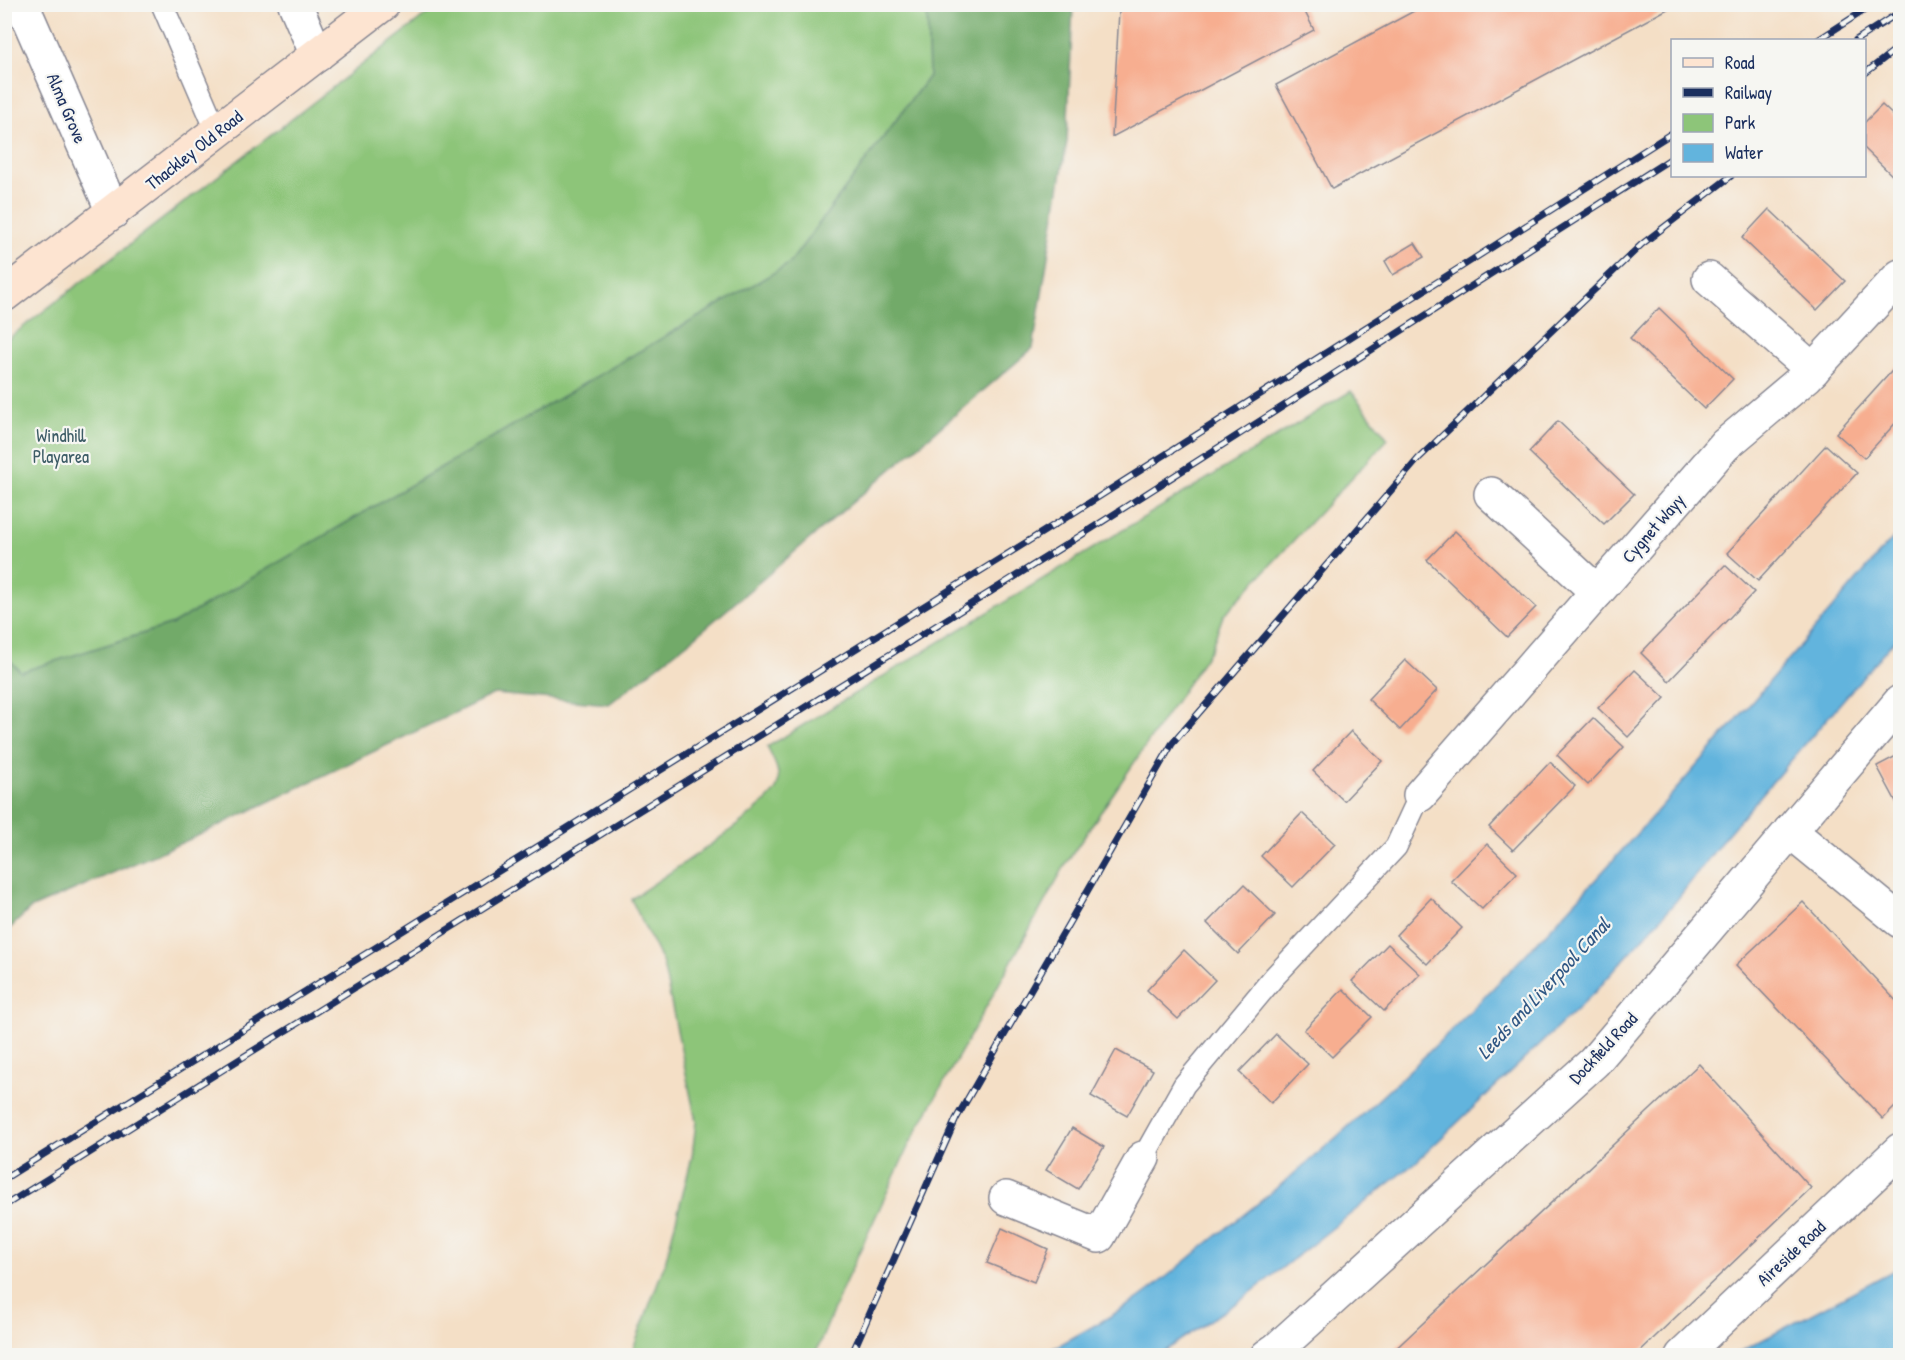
<svg xmlns="http://www.w3.org/2000/svg" width="1905" height="1360" font-family="'Patrick Hand',sans-serif">
  <style>
    .green { fill: #8dc579; stroke: #547a6c; stroke-width: 1.5 }
    .forest { fill: #72aa69; stroke: #466c64; stroke-width: 1.5 }
    .water { fill: #62b4dd; stroke: #3e729e; stroke-width: 1.5 }
    .building { fill: #f7ae90 }
    .lines { fill: none; stroke-linecap: round; stroke-linejoin: round }
    .lane-casing { stroke: #888792; stroke-width: 24 }
    .street-casing { stroke: #888792; stroke-width: 36 }
    .secondary-casing { stroke: #888792; stroke-width: 36 }
    .lane { stroke: #fff; stroke-width: 21 }
    .street { stroke: #fff; stroke-width: 33 }
    .secondary { stroke: #fde4d1; stroke-width: 33 }
    .rail-casing { stroke: #1b2f5e; stroke-width: 7 }
    .rail { stroke: #f6f6f2; stroke-width: 4.5; stroke-dasharray: 14; stroke-linecap: butt }
    .labels { text-anchor: middle; dominant-baseline: central; stroke-width: 4.5; stroke-linejoin: round; paint-order: stroke }
    .street-label { font-size: 18px; fill: #1b2f5e; stroke: #f6f6f2 }
    .park-label { font-size: 18px; fill: #3d5c66; stroke: #f6f6f2 }
    .water-label { font-size: 20px; font-style: italic; fill: #305784; stroke: #f6f6f2 }
  </style>
  <rect width="100%" height="100%" fill="#f6f6f2"/>
  <filter id="ink" filterUnits="userSpaceOnUse"><feTurbulence type="fractalNoise" baseFrequency=".0167" numOctaves="2"/><feDisplacementMap in="SourceGraphic" scale="12" xChannelSelector="R" yChannelSelector="G"/><feConvolveMatrix kernelMatrix="1 2 1 2 8 2 1 2 1" color-interpolation-filters="sRGB"/></filter>
  <filter id="wash" filterUnits="userSpaceOnUse"><feTurbulence type="fractalNoise" baseFrequency=".008" numOctaves="4" result="noise"/><feDisplacementMap in="SourceGraphic" scale="24" xChannelSelector="R" yChannelSelector="G"/><feGaussianBlur stdDeviation="1.35" result="paint"/><feColorMatrix in="noise" values="0 0 0 0 0 0 0 0 0 0 0 0 0 0 0 0 0 1.4 0 .05"/><feComposite in="paint" operator="in"/></filter>
  <g filter="url(#wash)">
    <rect width="100%" height="100%" fill="#f4dfc6"/>
    <g class="green">
      <polygon points="439,5 927,5 929,76 789,264 173,624 21,672 5,655 5,341"/>
      <path d="M1351 391 1388 439 1223 616 1211 649 1067 862 909 1145 843 1287 815 1355H631L665 1263 692 1157 696 1121 663 964 631 899C658 880 768 810 777 787 782 773 773 759 767 747Z"/>
    </g>
    <polygon class="forest" points="927,5 1073,5 1067,141 1033,348 695,637 609,704 494,694 195,837 30,909 5,933 5,655 21,672 173,624 789,264 929,76"/>
    <g class="water">
      <path d="M1900 530V634L1725 837 1676 901 1596 991 1415 1163 1244 1298 1158 1355H1041C1070 1339 1101 1323 1130 1304 1163 1282 1193 1254 1224 1230 1483 1031 1687 775 1900 530Z"/>
      <polygon points="1900,1267 1900,1355 1735,1355 1749,1347"/>
    </g>
    <g id="blocks">
      <g class="building">
        <polygon points="1134,4 1301,4 1314,30 1112,137 1119,11"/>
        <polygon points="1427,4 1677,4 1332,189 1276,85"/>
        <polygon points="1882,105 1900,122 1900,183 1864,148 1864,123"/>
        <polygon points="1769,209 1845,281 1817,310 1742,238"/>
        <polygon points="1415,243 1424,257 1393,275 1385,261"/>
        <polygon points="1659,308 1733,379 1704,409 1630,338"/>
        <polygon points="1900,362 1900,418 1864,458 1836,433"/>
        <polygon points="1558,421 1634,494 1604,524 1529,452"/>
        <polygon points="1826,445 1857,473 1758,581 1727,553"/>
        <polygon points="1455,531 1536,607 1507,637 1427,560"/>
        <polygon points="1725,565 1754,592 1669,681 1641,653"/>
        <polygon points="1405,660 1437,690 1400,730 1368,699"/>
        <polygon points="1635,670 1665,698 1628,737 1598,708"/>
        <polygon points="1593,718 1624,747 1588,785 1557,755"/>
        <polygon points="1351,731 1382,761 1344,801 1313,771"/>
        <polygon points="1900,754 1900,809 1877,766"/>
        <polygon points="1550,762 1575,786 1513,850 1489,827"/>
        <polygon points="1302,813 1335,844 1293,887 1261,856"/>
        <polygon points="1487,844 1517,873 1482,909 1451,881"/>
        <polygon points="1244,885 1275,915 1238,954 1207,923"/>
        <polygon points="1431,898 1462,928 1427,964 1396,935"/>
        <polygon points="1803,902 1900,1005 1900,1102 1883,1119 1736,965"/>
        <polygon points="1388,944 1420,974 1384,1011 1352,981"/>
        <polygon points="1184,950 1215,980 1178,1019 1147,990"/>
        <polygon points="1343,989 1372,1017 1332,1057 1304,1030"/>
        <polygon points="1276,1034 1308,1064 1271,1103 1239,1072"/>
        <polygon points="1116,1050 1153,1070 1127,1116 1091,1096"/>
        <polygon points="1699,1064 1811,1188 1635,1356 1388,1356"/>
        <polygon points="1072,1128 1104,1147 1078,1189 1046,1170"/>
        <polygon points="1002,1228 1048,1249 1034,1282 987,1263"/>
      </g>
    </g>
  </g>
  <g filter="url(#ink)">
    <use href="#blocks" fill-opacity="0" stroke="#888792" stroke-width="1.5"/>
    <g class="lines">
      <defs>
        <g id="lane">
          <polyline points="162,4 217,132"/>
          <polyline points="1143,1158 1184,1085 1274,977 1396,847 1420,795"/>
        </g>
        <g id="street">
          <polyline points="22,4 113,212"/>
          <polyline points="295,4 317,55"/>
          <polyline points="1709,279 1813,370"/>
          <polyline points="1491,494 1597,592"/>
          <polyline points="1420,795 1725,445 1807,376 1900,276"/>
          <polyline points="1790,831 1900,921"/>
          <polyline points="1006,1198 1099,1236 1143,1158"/>
          <polyline points="1267,1356 1277,1349 1594,1062 1900,702"/>
          <polyline points="1682,1356 1900,1150"/>
        </g>
        <polyline id="secondary" points="4,295 383,4"/>
      </defs>
      <use href="#lane" class="lane-casing"/>
      <use href="#street" class="street-casing"/>
      <use href="#secondary" class="secondary-casing"/>
      <use href="#lane" class="lane"/>
      <use href="#street" class="street"/>
      <use href="#secondary" class="secondary"/>
      <defs>
        <g id="rail">
          <polyline points="1818,40 1874,4"/>
          <polyline points="1856,40 1900,12"/>
          <polyline points="1864,74 1900,46"/>
          <polyline points="4,1179 1059,522 1672,133"/>
          <polyline points="4,1206 1072,541 1672,158"/>
          <polyline points="851,1356 956,1119 1172,744 1419,458 1642,244 1731,176"/>
        </g>
      </defs>
      <use href="#rail" class="rail-casing"/>
      <use href="#rail" class="rail"/>
    </g>
  </g>
  <g class="labels">
    <g class="street-label">
      <text transform="translate(67 108) rotate(67)">Alma Grove</text>
      <text transform="translate(194 150) rotate(-38)">Thackley Old Road</text>
      <text transform="translate(1653 528) rotate(-49)">Cygnet Wayy</text>
      <text transform="translate(1603 1048) rotate(-47)">Dockfield Road</text>
      <text transform="translate(1791 1253) rotate(-43)">Aireside Road</text>
    </g>
    <g class="park-label">
      <text x="61" y="435">Windhill<tspan x="61" dy="21">Playarea</tspan></text>
    </g>
    <g class="water-label">
      <text transform="translate(1543 988) rotate(-47)">Leeds and Liverpool Canal</text>
    </g>
  </g>
  <rect width="1905" height="1360" fill="none" stroke="#f6f6f2" stroke-width="24"/>
  <rect x="1671" y="39" width="195" height="138" fill="#f6f6f2" stroke="#9ea6b7" stroke-width="1.5"/>
  <rect x="1683" y="58" width="30" height="9" fill="#fde4d1" stroke="#9ea6b7" stroke-width="1.5"/>
  <text x="1725" y="69" font-size="18" fill="#1b2f5e">Road</text>
  <rect x="1683" y="88" width="30" height="9" fill="#1b2f5e" stroke="#9ea6b7" stroke-width="1.5"/>
  <text x="1725" y="99" font-size="18" fill="#1b2f5e">Railway</text>
  <rect x="1683" y="114" width="30" height="18" fill="#8dc579" stroke="#9ea6b7" stroke-width="1.5"/>
  <text x="1725" y="129" font-size="18" fill="#1b2f5e">Park</text>
  <rect x="1683" y="144" width="30" height="18" fill="#62b4dd" stroke="#9ea6b7" stroke-width="1.5"/>
  <text x="1725" y="159" font-size="18" fill="#1b2f5e">Water</text>
</svg>
